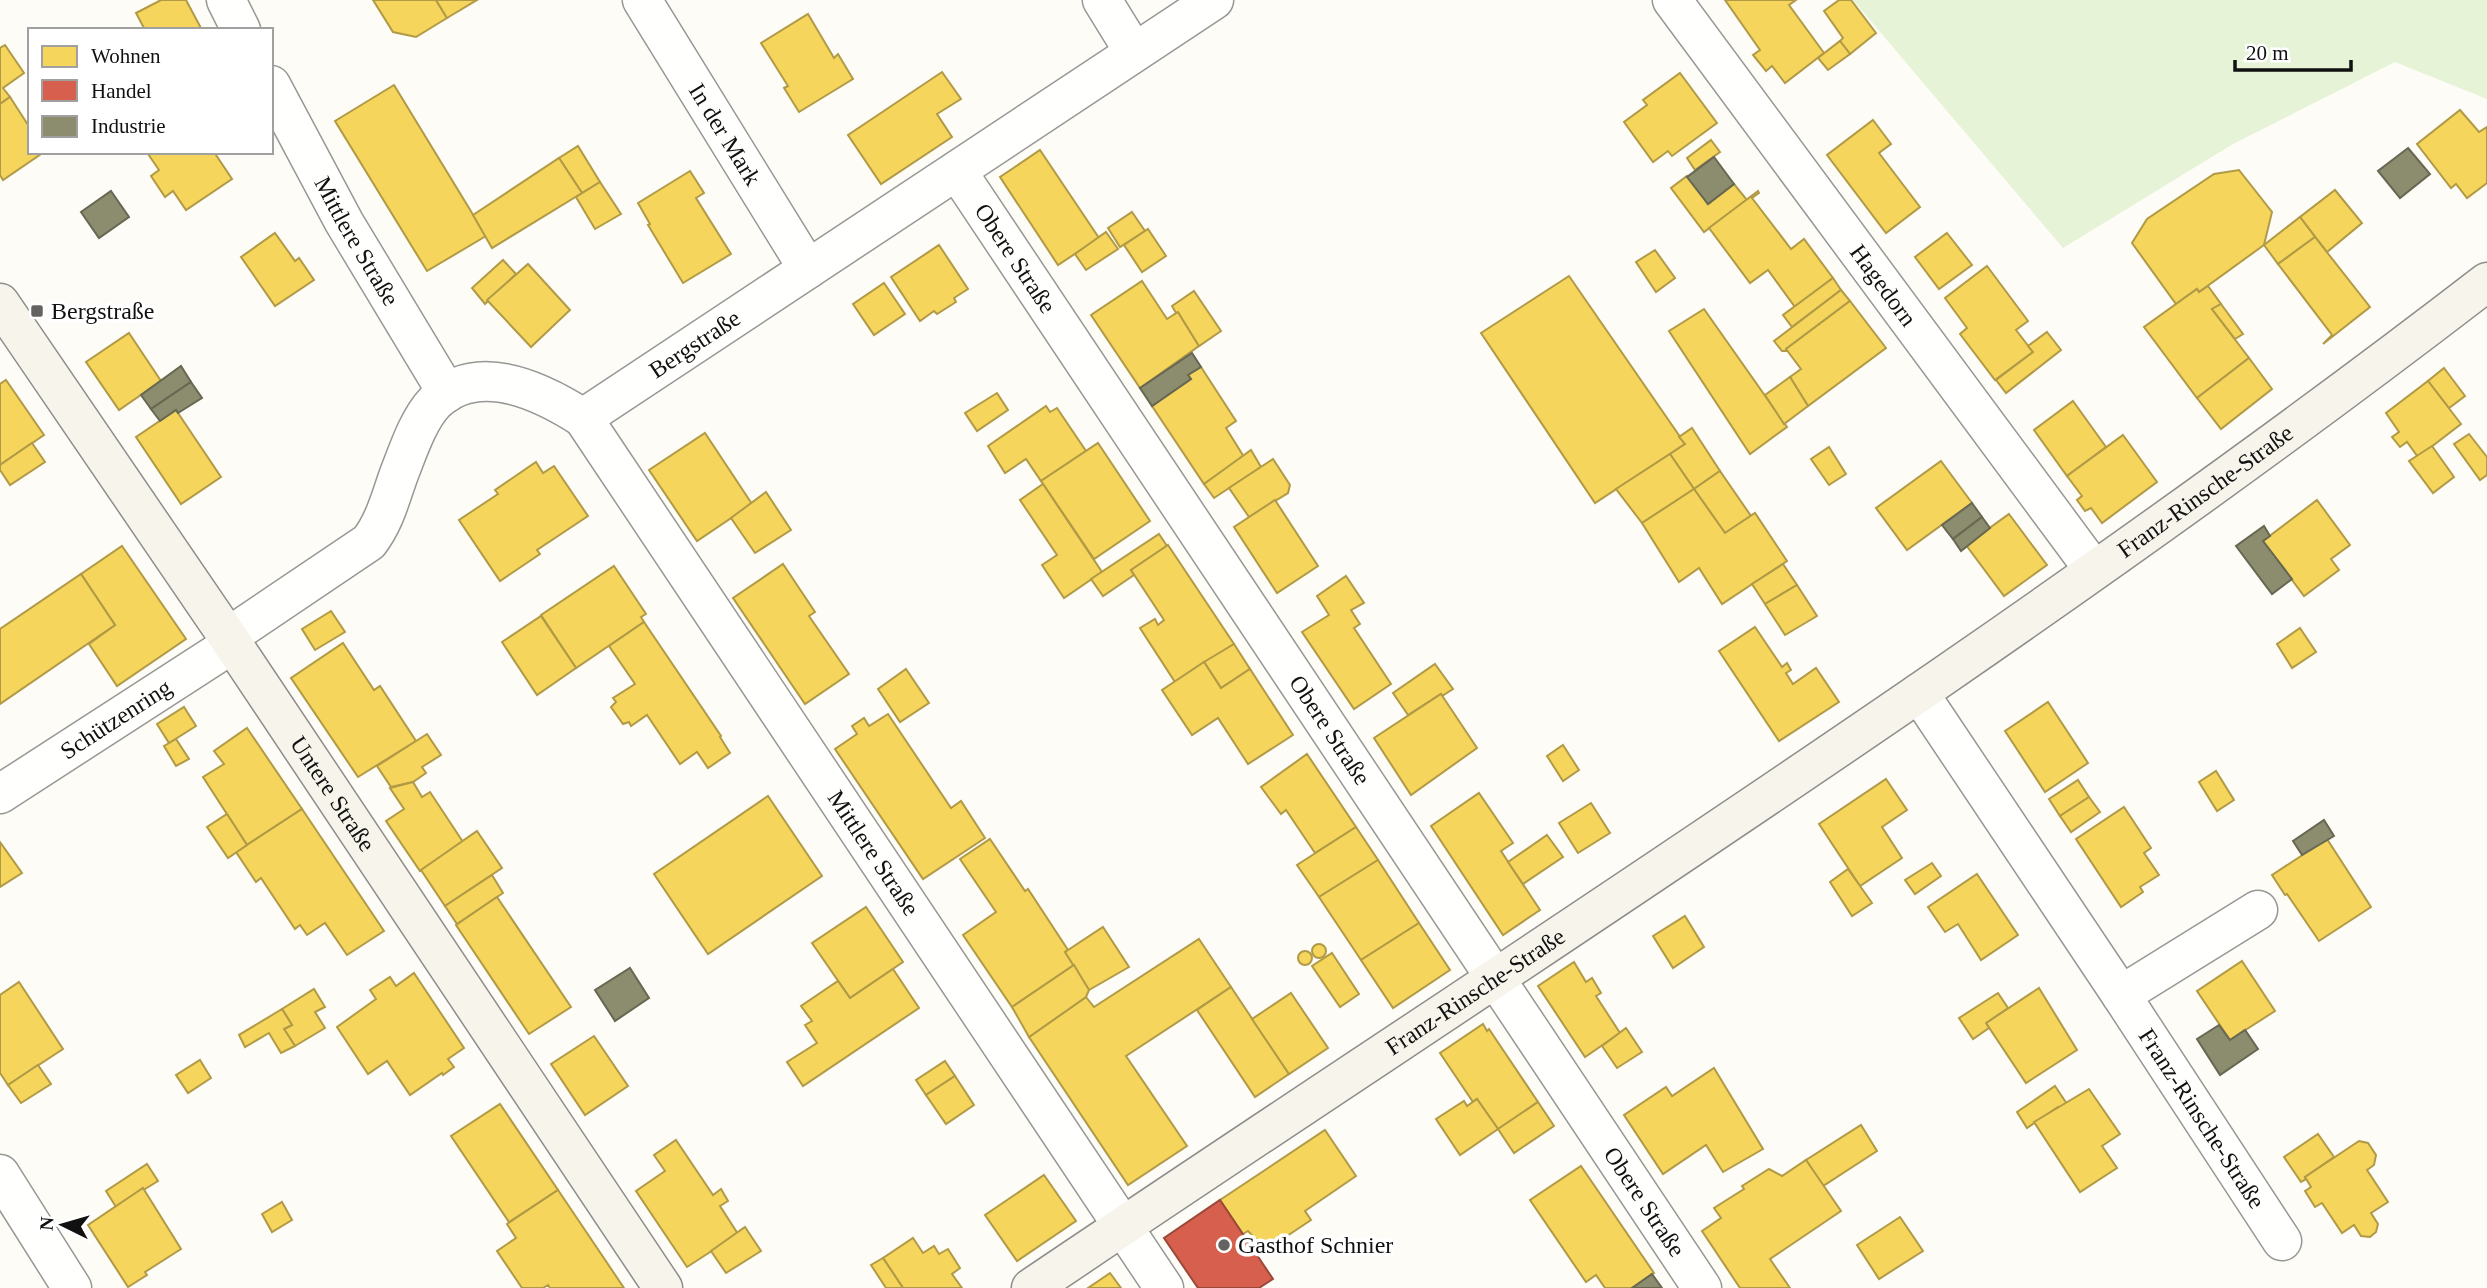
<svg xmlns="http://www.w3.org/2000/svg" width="2487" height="1288" font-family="Georgia,serif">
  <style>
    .green { fill: #e7f3d7 }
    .homes { fill: #f6d55c; stroke: #b19a46; stroke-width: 2 }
    .shops { fill: #d6604d; stroke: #9b483b; stroke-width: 2 }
    .industry { fill: #8c8c6e; stroke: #676752; stroke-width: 2 }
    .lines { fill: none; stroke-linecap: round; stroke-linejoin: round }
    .street-casing { stroke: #979795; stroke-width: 41 }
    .secondary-casing { stroke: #8e8d8b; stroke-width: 41 }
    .street { stroke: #fffffe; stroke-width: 38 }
    .secondary { stroke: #f6f4eb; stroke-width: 38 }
    .poi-dot { fill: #646362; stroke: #fff; stroke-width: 2.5 }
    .labels { text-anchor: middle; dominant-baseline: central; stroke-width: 7; stroke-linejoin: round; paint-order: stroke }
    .street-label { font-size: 24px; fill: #111; stroke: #fff }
    .poi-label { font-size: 24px; fill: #111; stroke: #fff; text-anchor: start }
  </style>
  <rect width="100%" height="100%" fill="#fdfcf7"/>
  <polygon class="green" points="1853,0 2487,0 2487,99 2395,62 2233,144 2063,248"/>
  <g class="homes">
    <polygon points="161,0 186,0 202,30 145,30 136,13"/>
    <polygon points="373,0 436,0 447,18 416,37 393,32"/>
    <polygon points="436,0 477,0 447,18"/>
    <polygon points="1725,0 1796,0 1789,5 1824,53 1785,83 1772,66 1766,71 1753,55 1760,50"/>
    <polygon points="1839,0 1851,0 1876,33 1850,54 1840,41 1843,38 1824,11"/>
    <polygon points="808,14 834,58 838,54 853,79 799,112 784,88 788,86 761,43"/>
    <polygon points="1840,41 1850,54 1828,70 1818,58"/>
    <polygon points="5,45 24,73 3,88 10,97 0,104 0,48"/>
    <polygon points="942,72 961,99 937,114 952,137 881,184 848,135"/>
    <polygon points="1680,73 1717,123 1672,156 1668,151 1653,162 1624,122 1647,105 1643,100"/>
    <polygon points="394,85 486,236 427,271 335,121"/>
    <polygon points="10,97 30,128 30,152 44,152 3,180 0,175 0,104"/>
    <polygon points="2460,110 2479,132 2487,127 2487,183 2467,198 2456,184 2451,188 2417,144"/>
    <polygon points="1873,120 1891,144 1879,153 1920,207 1886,233 1827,155"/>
    <polygon points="1711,140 1720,152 1695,170 1687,158"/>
    <polygon points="578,146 600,182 582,193 559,158"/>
    <polygon points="1040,150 1099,238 1058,265 1000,177"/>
    <polygon points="149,152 214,152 232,179 186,210 173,191 165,197 151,176 159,170 148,154"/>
    <polygon points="559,158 582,193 492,248 473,215"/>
    <polygon points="2239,170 2272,212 2264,245 2199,292 2197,289 2176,304 2132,243 2147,219 2214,174"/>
    <polygon points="690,171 704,193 696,198 731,254 683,283 648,225 650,224 638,203"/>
    <polygon points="1687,176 1708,204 1734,184 1747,200 1704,232 1671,188"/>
    <polygon points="600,182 621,214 595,229 576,197"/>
    <polygon points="2335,190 2362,223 2327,252 2300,217"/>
    <polygon points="1758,191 1759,193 1752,198 1791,249 1804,239 1833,278 1795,307 1768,270 1750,283 1709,228"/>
    <polygon points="1132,212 1145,231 1120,247 1108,228"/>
    <polygon points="2300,217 2315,237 2278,264 2264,245"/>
    <polygon points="1148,229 1166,256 1142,272 1124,245"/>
    <polygon points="1106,232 1118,249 1086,270 1075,254"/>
    <polygon points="275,233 295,261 299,258 314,280 275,306 241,257"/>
    <polygon points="1947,233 1972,265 1939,289 1915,257"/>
    <polygon points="2315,237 2370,307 2323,344 2332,335 2278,264"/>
    <polygon points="939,245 968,289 954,298 956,302 937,314 934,311 920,321 891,277"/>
    <polygon points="1655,250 1675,278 1656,292 1636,262"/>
    <polygon points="503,260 516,274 485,304 472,288"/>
    <polygon points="528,264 570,310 531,347 487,300"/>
    <polygon points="1987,266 2028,321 2016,330 2033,352 1995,380 1960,334 1967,328 1945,298"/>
    <polygon points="1569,276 1685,444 1595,503 1481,333"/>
    <polygon points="1833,278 1841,290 1792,327 1783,315"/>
    <polygon points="1142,281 1167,319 1178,312 1199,346 1140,388 1091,315"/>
    <polygon points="884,283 905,314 874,335 853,304"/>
    <polygon points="2208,286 2221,304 2212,309 2249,358 2197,398 2144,327 2197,289 2199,292"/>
    <polygon points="1841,290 1850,301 1786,349 1787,351 1782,351 1774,341"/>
    <polygon points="1194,291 1221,331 1199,346 1178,312 1176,313 1172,306"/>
    <polygon points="1850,301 1886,348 1808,406 1790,377 1801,369 1786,349"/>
    <polygon points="2221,304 2243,334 2235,339 2212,309"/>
    <polygon points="1704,309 1787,427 1750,454 1669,331"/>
    <polygon points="2047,332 2061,350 2006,393 1996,380 2033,352 2028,346"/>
    <polygon points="129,333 161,381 119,410 86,362"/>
    <polygon points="2249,358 2272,389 2221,429 2197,398"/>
    <polygon points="1201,367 1236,421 1226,428 1244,457 1204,484 1152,406 1191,379 1188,375"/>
    <polygon points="2444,368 2465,396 2449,408 2428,381"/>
    <polygon points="1790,377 1808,406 1784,424 1765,395"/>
    <polygon points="6,380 44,435 0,465 0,384"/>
    <polygon points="2428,381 2461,424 2418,457 2407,442 2400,447 2392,437 2399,432 2386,413"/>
    <polygon points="997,393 1008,410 977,431 965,413"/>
    <polygon points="2073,401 2106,447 2067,476 2034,430"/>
    <polygon points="1046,406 1050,412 1057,408 1086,451 1041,481 1026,459 1005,473 988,446"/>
    <polygon points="176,410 221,477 181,504 136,437"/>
    <polygon points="1692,428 1720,471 1694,489 1670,454 1685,444 1679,437"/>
    <polygon points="705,433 752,504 697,541 649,470"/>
    <polygon points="2469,434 2487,457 2487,475 2480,480 2454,444"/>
    <polygon points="2123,435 2157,482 2102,523 2091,508 2085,511 2077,500 2082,496 2067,476"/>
    <polygon points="32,443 45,462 10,485 0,470 0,465"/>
    <polygon points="1098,443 1150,521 1094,559 1041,481"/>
    <polygon points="2432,446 2454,477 2433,493 2409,461"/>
    <polygon points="1829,447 1846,474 1829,485 1811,459"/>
    <polygon points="1251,450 1261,467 1214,498 1204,484"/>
    <polygon points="1670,454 1694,489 1642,523 1616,489"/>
    <polygon points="1273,459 1290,485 1288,493 1249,517 1229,488"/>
    <polygon points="1941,461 1972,503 1907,550 1876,508"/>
    <polygon points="536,462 543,473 554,466 588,516 537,550 540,554 500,581 459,520 498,494 495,490"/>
    <polygon points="1720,471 1751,516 1725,533 1694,489"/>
    <polygon points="1043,484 1102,572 1064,598 1042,565 1057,555 1020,500"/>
    <polygon points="1694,489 1725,533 1755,513 1787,561 1722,604 1699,568 1679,582 1642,523"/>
    <polygon points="766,492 791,530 755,553 731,518"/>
    <polygon points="1275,500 1318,566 1277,593 1234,527"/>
    <polygon points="2317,500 2350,545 2331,559 2339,570 2304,596 2263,541"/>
    <polygon points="2009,514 2047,565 2004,596 1966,545"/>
    <polygon points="1159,534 1167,546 1131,570 1134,575 1103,596 1091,579"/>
    <polygon points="1168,545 1234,644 1175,682 1140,628 1155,619 1158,625 1164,620 1131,570"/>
    <polygon points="122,546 186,639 117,686 89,644 115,625 81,574"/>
    <polygon points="783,564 815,612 809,616 849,674 805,704 733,598"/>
    <polygon points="1783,564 1797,585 1765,604 1752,584"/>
    <polygon points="614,566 646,614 641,617 644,622 576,668 541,615"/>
    <polygon points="81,574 115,625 0,704 0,629"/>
    <polygon points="1346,576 1364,603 1351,610 1360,624 1354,628 1391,684 1354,709 1302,632 1329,615 1317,596"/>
    <polygon points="1797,585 1817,616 1785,635 1765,604"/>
    <polygon points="331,611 345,632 315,650 302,629"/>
    <polygon points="541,616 576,668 537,695 502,642"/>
    <polygon points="644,622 721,736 720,737 730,753 708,768 697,752 680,764 647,715 631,726 629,722 623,724 611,707 616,702 613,698 635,684 609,646"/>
    <polygon points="1755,627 1782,667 1787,663 1791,670 1786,673 1793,684 1816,668 1839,702 1779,741 1719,651"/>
    <polygon points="2300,628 2316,652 2292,668 2277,644"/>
    <polygon points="343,643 374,690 380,686 416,741 358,777 291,678"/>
    <polygon points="1234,644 1250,669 1221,688 1204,662"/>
    <polygon points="1204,662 1221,688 1250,669 1293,735 1248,764 1218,718 1192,735 1162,690"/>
    <polygon points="1435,664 1453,689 1442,696 1441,694 1408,715 1393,693"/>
    <polygon points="906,669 929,703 900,722 878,689"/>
    <polygon points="1441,694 1477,748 1411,795 1374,738"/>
    <polygon points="2048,702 2088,763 2045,792 2005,731"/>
    <polygon points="184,707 196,726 169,743 157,724"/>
    <polygon points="888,714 951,808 961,801 985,838 923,879 835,749 857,734 852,726 864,718 869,726"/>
    <polygon points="247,728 302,809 247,845 203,777 224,764 214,751"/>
    <polygon points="427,734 441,755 422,767 426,773 413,782 391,787 377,766"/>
    <polygon points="176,739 189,759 176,766 164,746"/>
    <polygon points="1563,745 1579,770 1563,781 1547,756"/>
    <polygon points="1307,754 1356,827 1315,853 1286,810 1281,814 1261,787"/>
    <polygon points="2216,771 2234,800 2217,811 2199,782"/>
    <polygon points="1886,779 1907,810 1882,827 1902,858 1860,886 1819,824"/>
    <polygon points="2078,780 2089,797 2060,816 2049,799"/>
    <polygon points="413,782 422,797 430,792 463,842 420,871 386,821 404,809 390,788"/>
    <polygon points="1479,793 1513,843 1501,851 1540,910 1503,935 1431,826"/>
    <polygon points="768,796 822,876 708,954 654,874"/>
    <polygon points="2089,797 2100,812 2071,832 2060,816"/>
    <polygon points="1591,803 1610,833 1578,853 1559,823"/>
    <polygon points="2124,807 2151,848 2144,853 2159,875 2140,887 2143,892 2121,907 2076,839"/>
    <polygon points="302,809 384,931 347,955 325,923 307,935 300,925 295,929 261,878 256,882 236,852"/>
    <polygon points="227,814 247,845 228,858 207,827"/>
    <polygon points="1356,827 1378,860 1319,897 1297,865"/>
    <polygon points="477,831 502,868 445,906 421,870"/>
    <polygon points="1547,835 1563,857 1523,884 1508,862"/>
    <polygon points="990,839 1025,891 1028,889 1068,950 1065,952 1074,965 1012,1007 963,935 996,912 960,859"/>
    <polygon points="2327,839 2371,907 2319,941 2287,894 2285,895 2272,875"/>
    <polygon points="0,842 22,873 0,887"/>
    <polygon points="1378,860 1419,923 1361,960 1319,897"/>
    <polygon points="1932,863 1941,876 1915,894 1905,880"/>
    <polygon points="1848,869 1872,903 1852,916 1830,882"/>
    <polygon points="1977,874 2018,935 1981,960 1958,924 1945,932 1928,907"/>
    <polygon points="492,875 503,893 457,924 445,906"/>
    <polygon points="497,897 571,1007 529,1034 456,925"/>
    <polygon points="866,907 903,962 850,998 812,943"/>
    <polygon points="1685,916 1704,947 1673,968 1653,936"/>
    <polygon points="1419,923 1450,970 1393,1008 1361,960"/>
    <polygon points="1103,927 1129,967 1089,990 1065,952"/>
    <polygon points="1199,939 1231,987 1126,1056 1187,1146 1128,1185 1029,1037 1086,997 1094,1007"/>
    <circle cx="1319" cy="951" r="7"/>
    <circle cx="1305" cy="958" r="7"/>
    <polygon points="1332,953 1359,994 1340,1007 1312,966"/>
    <polygon points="2242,961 2275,1011 2230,1040 2197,991"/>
    <polygon points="1574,962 1586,982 1592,978 1601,993 1596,996 1620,1033 1585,1057 1538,986"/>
    <polygon points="1074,965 1089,990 1086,997 1029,1037 1012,1007"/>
    <polygon points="893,969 919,1008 803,1086 787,1062 817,1043 805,1025 812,1021 801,1006 838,981 850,998"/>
    <polygon points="414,973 464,1048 448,1059 454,1067 443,1075 442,1073 410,1095 387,1061 368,1074 337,1027 376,999 370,990 390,977 396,986"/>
    <polygon points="19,982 63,1049 8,1085 0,1073 0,995"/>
    <polygon points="1231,987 1289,1074 1255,1097 1197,1010"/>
    <polygon points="2039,988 2077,1050 2026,1083 1986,1023"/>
    <polygon points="314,989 325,1007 315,1012 325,1028 295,1046 284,1029 292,1025 282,1009"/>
    <polygon points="1291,993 1328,1048 1289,1074 1252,1019"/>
    <polygon points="1998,993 2008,1008 1986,1023 1989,1028 1973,1039 1959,1018"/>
    <polygon points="282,1009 292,1025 284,1029 295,1046 281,1053 269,1033 245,1047 239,1035"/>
    <polygon points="1483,1024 1487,1031 1489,1029 1538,1102 1498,1129 1477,1099 1473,1102 1440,1053"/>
    <polygon points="1626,1028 1642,1052 1617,1068 1602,1046"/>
    <polygon points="594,1036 628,1086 585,1115 551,1064"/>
    <polygon points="200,1060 211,1078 188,1093 176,1075"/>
    <polygon points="945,1061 955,1076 926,1095 916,1080"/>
    <polygon points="38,1065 51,1084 21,1103 8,1085"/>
    <polygon points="1714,1068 1763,1149 1723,1172 1706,1145 1663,1174 1624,1115 1666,1087 1672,1096"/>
    <polygon points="955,1076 974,1105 946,1124 926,1095"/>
    <polygon points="2055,1086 2067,1104 2059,1109 2058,1107 2027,1128 2017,1112"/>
    <polygon points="2089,1089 2120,1134 2102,1146 2117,1168 2080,1192 2034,1122"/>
    <polygon points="1477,1099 1498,1129 1460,1155 1436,1119 1464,1101 1467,1106"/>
    <polygon points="1538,1102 1554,1126 1514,1153 1498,1129"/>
    <polygon points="500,1104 558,1190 509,1222 451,1136"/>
    <polygon points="1861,1125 1877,1151 1823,1186 1806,1160"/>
    <polygon points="1325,1130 1356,1176 1305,1211 1311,1220 1266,1250 1248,1231 1243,1234 1220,1200"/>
    <polygon points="2318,1134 2334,1157 2305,1177 2306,1179 2301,1182 2284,1157"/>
    <polygon points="676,1140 713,1195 721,1189 728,1201 720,1206 738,1234 687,1267 636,1191 665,1171 654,1155"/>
    <polygon points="2359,1141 2368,1143 2376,1155 2374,1165 2367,1170 2388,1202 2371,1213 2378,1224 2376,1232 2370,1237 2361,1236 2354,1225 2342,1233 2322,1203 2315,1207 2305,1191 2311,1187 2305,1177"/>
    <polygon points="1806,1160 1841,1211 1770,1259 1790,1288 1740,1288 1702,1231 1721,1218 1714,1208 1744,1189 1742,1186 1769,1169 1782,1176"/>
    <polygon points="147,1164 158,1181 116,1207 106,1191"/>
    <polygon points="1581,1166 1654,1273 1632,1288 1605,1288 1596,1275 1586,1282 1530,1200"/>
    <polygon points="1044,1175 1076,1221 1017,1261 985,1215"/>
    <polygon points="143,1188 181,1249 145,1272 147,1275 128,1287 88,1225"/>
    <polygon points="558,1190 624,1288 550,1288 548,1285 543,1288 522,1288 497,1251 516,1238 507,1224"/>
    <polygon points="282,1202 292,1220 272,1232 262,1214"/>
    <polygon points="1900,1217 1923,1251 1879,1279 1857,1245"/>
    <polygon points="745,1227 761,1251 726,1273 711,1251"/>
    <polygon points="913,1238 923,1253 934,1246 939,1254 948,1249 960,1268 952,1274 962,1288 903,1288 883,1258"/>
    <polygon points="883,1258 903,1288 886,1288 871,1265"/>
    <polygon points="1110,1273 1121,1288 1088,1288"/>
  </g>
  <polygon class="shops" points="1220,1200 1273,1279 1259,1288 1198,1288 1164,1238"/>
  <g class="industry">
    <polygon points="2408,148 2430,174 2400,198 2378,171"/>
    <polygon points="1714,157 1734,184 1708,204 1687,177"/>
    <polygon points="111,191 129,217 99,238 81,212"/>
    <polygon points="1192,353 1201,367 1188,375 1191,379 1152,406 1140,388"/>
    <polygon points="181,366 191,382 151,409 141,395"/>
    <polygon points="191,382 202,398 178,413 176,410 160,421 151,409"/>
    <polygon points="1972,503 1982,517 1953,539 1942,525"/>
    <polygon points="1982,517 1990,528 1961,551 1953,539"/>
    <polygon points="2264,526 2270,536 2263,541 2292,579 2272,594 2236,546"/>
    <polygon points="2324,820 2334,836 2302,855 2293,841"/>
    <polygon points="630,968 649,998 615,1021 595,990"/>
    <polygon points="2219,1025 2230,1040 2245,1030 2258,1049 2220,1075 2197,1039"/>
    <polygon points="1652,1274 1662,1288 1632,1288"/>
  </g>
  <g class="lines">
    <defs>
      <g id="street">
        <polyline points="226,0 241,30"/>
        <path id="s1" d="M642 0 808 269"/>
        <polyline points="1102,0 1134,52"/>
        <path id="s2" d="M1672 0 2094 570"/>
        <path id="s3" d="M271 85 344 222 447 393"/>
        <path id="s4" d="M957 171 1702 1288"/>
        <path id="s5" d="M583 418 1164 1288"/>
        <path id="s6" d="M228 637 369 542C385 521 390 499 399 474 408 451 418 420 435 402 478 360 541 391 583 418L1214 0"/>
        <path id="s7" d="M1919 693 2121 995 2282 1241"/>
        <path id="s8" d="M0 794 232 644"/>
        <polyline points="2121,995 2258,910"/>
        <polyline points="0,1174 72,1288"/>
      </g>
      <g id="secondary">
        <path id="s9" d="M0 303 228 637 663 1288"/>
        <path id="s10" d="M1031 1288C1520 958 2020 642 2487 282"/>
      </g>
    </defs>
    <use href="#street" class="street-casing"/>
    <use href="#secondary" class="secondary-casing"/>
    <use href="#street" class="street"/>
    <use href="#secondary" class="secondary"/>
  </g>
  <g class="poi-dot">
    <rect x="30" y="304" width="14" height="14" rx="3.5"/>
    <circle cx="1224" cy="1245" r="7"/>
  </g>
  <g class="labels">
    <g class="street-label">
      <text stroke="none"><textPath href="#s1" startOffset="158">In der Mark</textPath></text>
      <text stroke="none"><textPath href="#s3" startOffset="178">Mittlere Straße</textPath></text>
      <text stroke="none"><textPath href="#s4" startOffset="105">Obere Straße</textPath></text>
      <text stroke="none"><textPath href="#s2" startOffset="355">Hagedorn</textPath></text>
      <text stroke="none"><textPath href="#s6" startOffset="621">Bergstraße</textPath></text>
      <text stroke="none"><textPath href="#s10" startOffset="1419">Franz-Rinsche-Straße</textPath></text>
      <text stroke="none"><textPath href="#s8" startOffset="138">Schützenring</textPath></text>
      <text stroke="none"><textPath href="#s4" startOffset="672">Obere Straße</textPath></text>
      <text stroke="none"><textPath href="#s9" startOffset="593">Untere Straße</textPath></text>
      <text stroke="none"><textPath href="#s5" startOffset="523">Mittlere Straße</textPath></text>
      <text stroke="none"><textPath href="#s10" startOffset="534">Franz-Rinsche-Straße</textPath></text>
      <text stroke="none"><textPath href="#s7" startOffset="511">Franz-Rinsche-Straße</textPath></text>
      <text stroke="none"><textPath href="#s4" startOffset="1239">Obere Straße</textPath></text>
    </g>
    <g class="poi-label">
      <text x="51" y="311">Bergstraße</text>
      <text x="1238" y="1245">Gasthof Schnier</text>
    </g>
  </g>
  <rect x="28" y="28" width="245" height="126" fill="#ffffff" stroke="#a0a0a0" stroke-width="2"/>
  <rect x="42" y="46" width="35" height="21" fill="#f6d55c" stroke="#a0a0a0" stroke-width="2"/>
  <text x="91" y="63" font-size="21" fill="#111111">Wohnen</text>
  <rect x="42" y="80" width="35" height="21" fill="#d6604d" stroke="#a0a0a0" stroke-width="2"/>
  <text x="91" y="98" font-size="21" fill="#111111">Handel</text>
  <rect x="42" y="116" width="35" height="21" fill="#8c8c6e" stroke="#a0a0a0" stroke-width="2"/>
  <text x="91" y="133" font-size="21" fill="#111111">Industrie</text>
  <g transform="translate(63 1225) rotate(275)" stroke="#ffffff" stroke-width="5" paint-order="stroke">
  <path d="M0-5L12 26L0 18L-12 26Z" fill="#111111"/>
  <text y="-10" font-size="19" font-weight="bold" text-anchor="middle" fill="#111111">N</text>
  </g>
  <path d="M2235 60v10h116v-10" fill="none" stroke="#111111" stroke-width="3.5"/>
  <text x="2246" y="60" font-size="21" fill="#111111" stroke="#ffffff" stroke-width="5" paint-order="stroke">20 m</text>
</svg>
